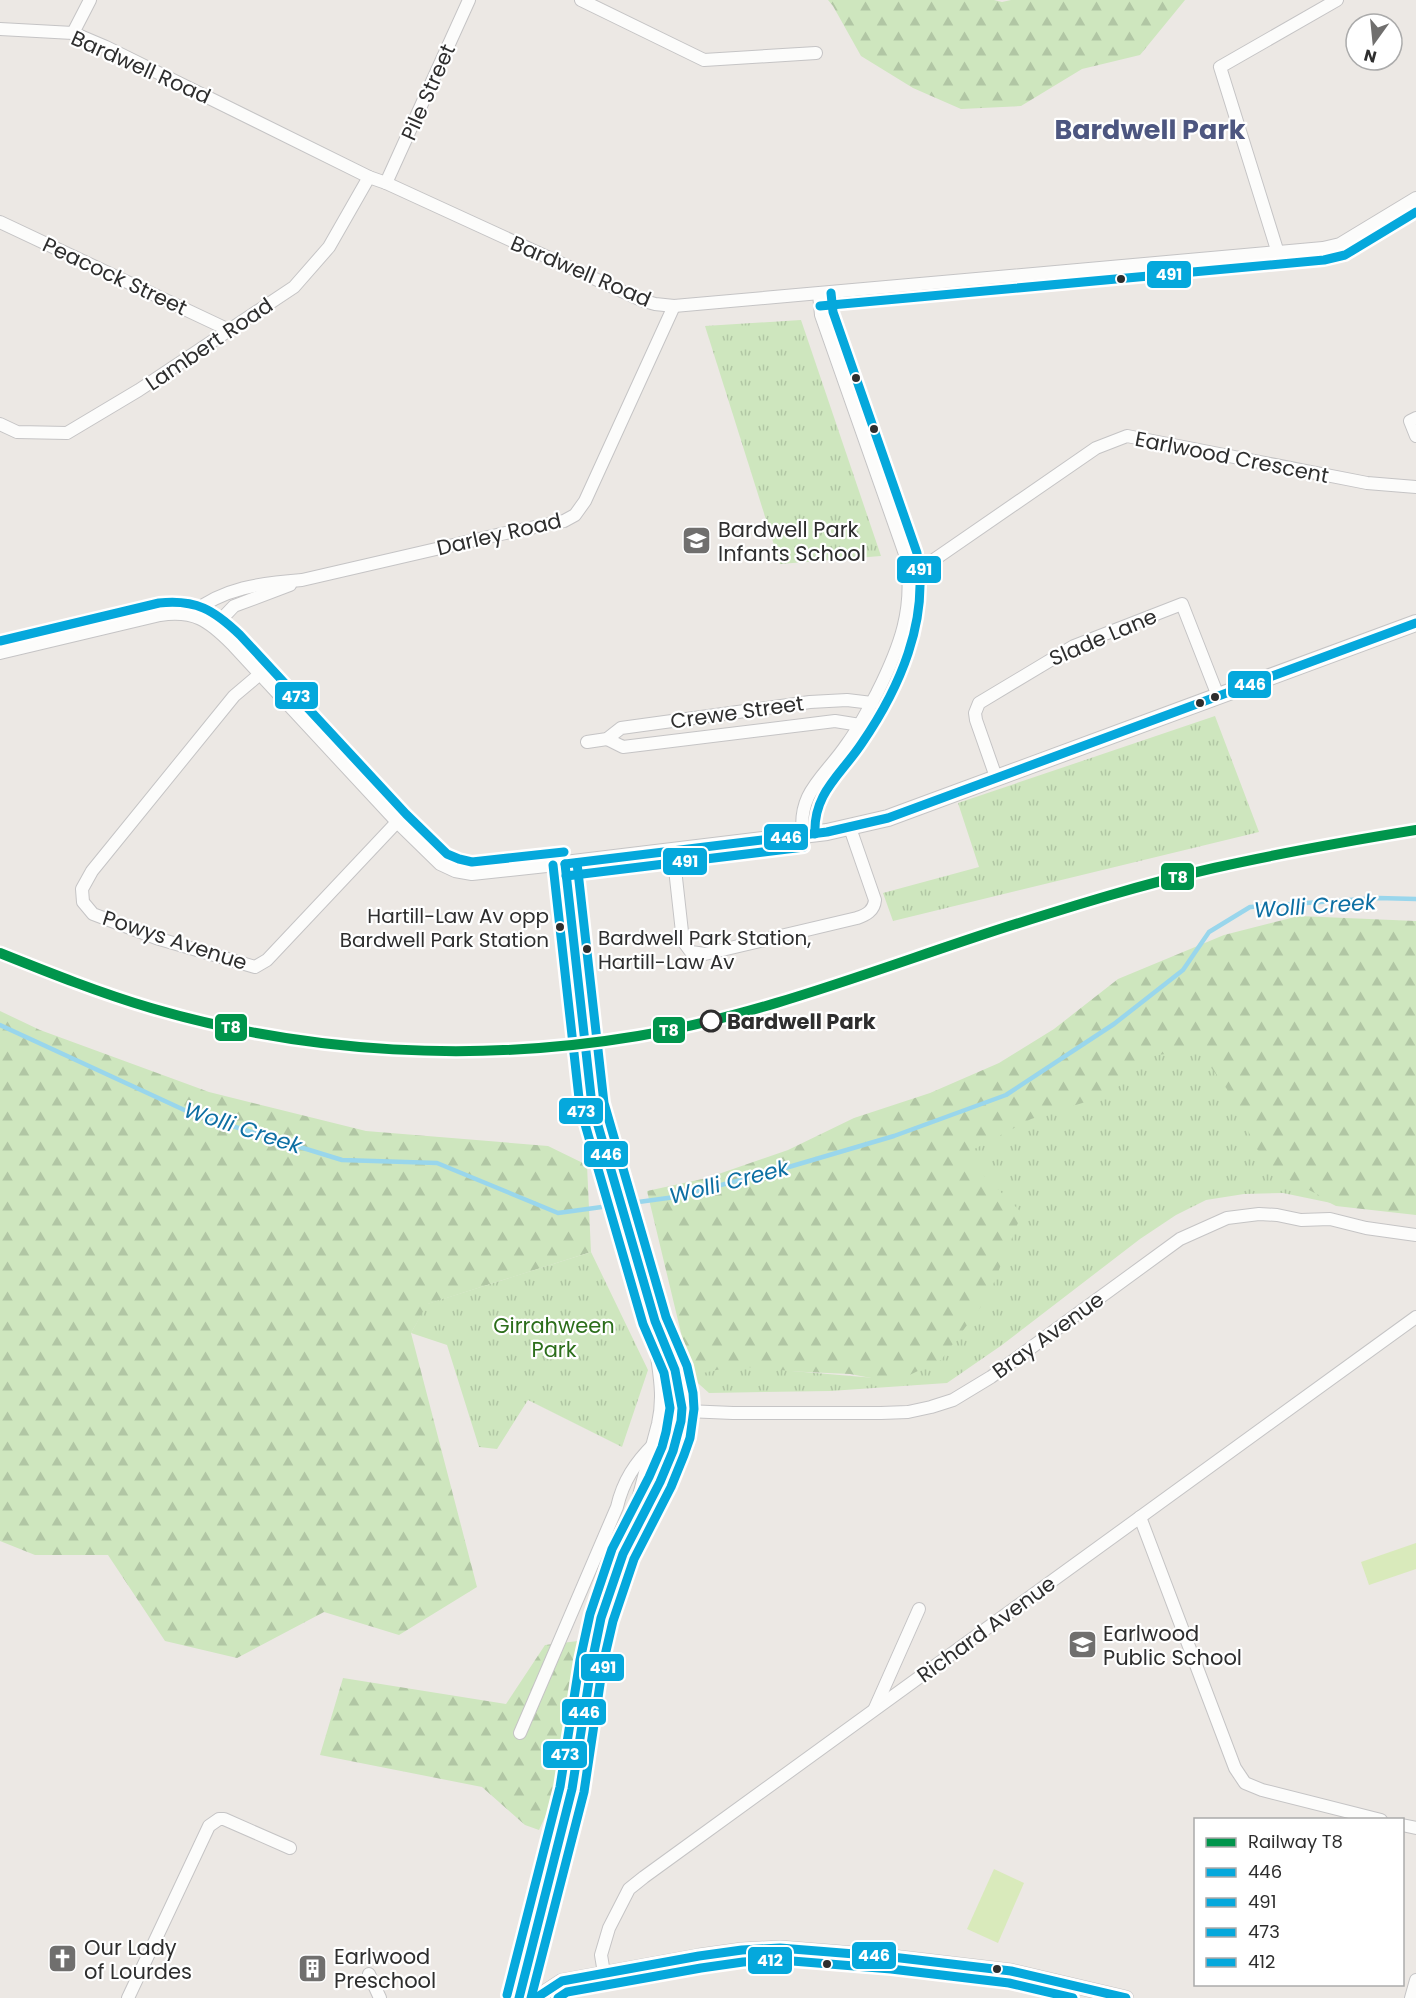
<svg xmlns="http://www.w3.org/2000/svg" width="1416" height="1998" font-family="Poppins,sans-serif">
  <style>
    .forest { fill: url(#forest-firs) }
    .park { fill: url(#park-tufts) }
    .pitch { fill: #d9eabb }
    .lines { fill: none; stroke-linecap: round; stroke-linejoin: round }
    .stream { stroke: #99d6ec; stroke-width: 4.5 }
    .minor-casing { stroke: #c5c4c5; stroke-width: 14 }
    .tertiary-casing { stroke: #c5c4c5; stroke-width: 16 }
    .secondary-casing { stroke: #c5c4c5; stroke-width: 18 }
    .minor { stroke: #fcfcfb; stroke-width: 12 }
    .tertiary { stroke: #fcfcfb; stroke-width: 15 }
    .secondary { stroke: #fcfcfb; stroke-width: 16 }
    .bus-1-casing { stroke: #fff; stroke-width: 14 }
    .bus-2-casing { stroke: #fff; stroke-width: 14 }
    .bus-3-casing { stroke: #fff; stroke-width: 14 }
    .bus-4-casing { stroke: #fff; stroke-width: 14 }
    .bus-1 { stroke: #05a8dc; stroke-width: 9 }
    .bus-2 { stroke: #05a8dc; stroke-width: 9 }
    .bus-3 { stroke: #05a8dc; stroke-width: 9 }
    .bus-4 { stroke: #05a8dc; stroke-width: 9 }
    .rail-1-casing { stroke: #fff; stroke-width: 15 }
    .rail-1 { stroke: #00954c; stroke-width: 10 }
    .bus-dot { fill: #2e2e2e; stroke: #fff; stroke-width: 2 }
    .stop-dot { fill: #fff; stroke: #2e2e2e; stroke-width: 3 }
    .labels { text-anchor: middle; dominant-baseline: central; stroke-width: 4.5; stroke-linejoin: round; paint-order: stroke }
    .bus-label { font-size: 20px; fill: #2e2e2e; stroke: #fff; text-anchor: end }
    .street-label { font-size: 21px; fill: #2e2e2e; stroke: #fff }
    .poi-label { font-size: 21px; fill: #2e2e2e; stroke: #fff; text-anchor: start }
    .stop-label { font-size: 21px; font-weight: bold; fill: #2e2e2e; stroke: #fff; text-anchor: start }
    .park-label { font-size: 21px; fill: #2c6e1b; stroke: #fff }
    .water-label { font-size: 22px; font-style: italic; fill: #0d6fa3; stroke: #fff }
    .district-label { font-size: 27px; font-weight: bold; fill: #4d5680; stroke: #fff }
    .line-badge { stroke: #fff; stroke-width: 2 }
    .badge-label { font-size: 16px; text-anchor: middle; font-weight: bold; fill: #fff }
  </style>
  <defs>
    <pattern id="forest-firs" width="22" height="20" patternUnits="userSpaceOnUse" patternTransform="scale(1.5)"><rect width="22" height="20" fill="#cee6be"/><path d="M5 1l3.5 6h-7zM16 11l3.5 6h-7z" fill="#b1c6a4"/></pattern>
    <pattern id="park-tufts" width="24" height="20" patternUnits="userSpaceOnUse" patternTransform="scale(1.5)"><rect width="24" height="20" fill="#cee6be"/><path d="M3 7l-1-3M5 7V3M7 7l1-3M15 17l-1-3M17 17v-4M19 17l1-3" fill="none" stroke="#b1c6a4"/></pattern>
  </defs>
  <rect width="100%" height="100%" fill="#ece8e4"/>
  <g class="forest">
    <polygon points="828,0 994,0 1002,2 1011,0 1185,0 1140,55 1082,69 1021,106 961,109 913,88 861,56 833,6"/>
    <polygon points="1299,916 1416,921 1416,1215 1336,1206 1281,1178 1058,1225 942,1362 898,1383 850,1374 737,1369 689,1379 682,1337 647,1191 707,1178 788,1150 854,1118 930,1093 999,1063 1054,1029 1118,979 1224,935"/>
    <polygon points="0,1011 40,1030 209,1092 366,1131 548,1146 587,1165 591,1252 428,1304 411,1333 477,1587 399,1635 324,1612 237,1658 165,1641 108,1555 35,1555 0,1541"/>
    <polygon points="578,1641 552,1802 539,1830 525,1825 482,1787 320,1755 343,1678 506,1704 545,1645"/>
  </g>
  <g class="park">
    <polygon points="801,320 881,556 780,564 705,326"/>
    <polygon points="1215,716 1259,832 893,921 883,893 979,867 958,803"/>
    <polygon points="1198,1050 1235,1100 1255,1147 1282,1176 1336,1204 1283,1193 1244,1194 1206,1200 1176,1215 1140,1239 1002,1345 947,1383 830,1391 709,1393 690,1376 734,1366 899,1380 941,1360 988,1297 1022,1213 963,1155 1031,1119 1111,1094 1149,1056"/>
    <polygon points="591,1252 648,1370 622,1447 528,1400 497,1449 479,1447 447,1345 411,1333 427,1304"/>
  </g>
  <g class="pitch">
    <polygon points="1416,1543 1416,1569 1369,1585 1361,1562"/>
    <polygon points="994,1869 1024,1883 998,1943 967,1929"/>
  </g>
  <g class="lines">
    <polyline class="stream" points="0,1025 193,1114 342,1160 437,1163 558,1213 675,1197 782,1169 894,1136 1006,1095 1114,1024 1183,970 1209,932 1250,907 1378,898 1416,899"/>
    <defs>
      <g id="minor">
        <polyline points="581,0 704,60 816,53"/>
        <polyline points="0,29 73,33 106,47 369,177 386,183 641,300 655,304 674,306 1323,248 1340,244 1416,198"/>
        <polyline points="73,33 90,0"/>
        <polyline points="386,183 469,0"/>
        <polyline points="0,222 229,330"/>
        <polyline points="1278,253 1220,67 1337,0"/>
        <polyline points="1416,418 1410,421 1416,436"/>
        <polyline points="0,424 17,432 67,433 139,390 294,287 329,247 369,177"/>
        <polyline points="909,577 1096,448 1127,436 1367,483 1416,487"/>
        <path d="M191 614C222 588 262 583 302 580L501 534 564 521 575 515 585 501 674 306"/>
        <polyline points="215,626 234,606 290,585"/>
        <path d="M0 653 160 615C194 610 208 620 232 644L397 822 440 864 455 871 472 874 565 864"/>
        <polyline points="260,674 234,696 92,871 82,889 83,902 93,914 156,938 255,967 267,960 397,822"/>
        <polyline points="607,739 623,747 835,721 860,725"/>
        <polyline points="587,742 607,739 621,728 810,702 847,700 872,703"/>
        <polyline points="996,777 976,720 975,713 979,703 1074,646 1182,604 1218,696"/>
        <path d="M803 835C797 792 825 777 847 744 859 728 868 710 877 693 900 647 915 608 906 557L821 315 819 294"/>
        <path d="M673 851 683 941 691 952 705 954 857 918C866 915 874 911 875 900L850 828"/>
        <polyline points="663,1410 733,1413 881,1413 908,1412 931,1407 953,1400 991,1377 1180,1239 1227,1218 1259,1214 1277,1215 1301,1220 1330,1219 1366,1228 1416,1235"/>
        <polyline points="1140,1517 1235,1768 1245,1783 1262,1790 1381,1820"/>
        <polyline points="875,1708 919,1609"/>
        <path d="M520 1733 617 1507C623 1481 635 1463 654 1444"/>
        <polyline points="1402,1825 1416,1828"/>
        <polyline points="604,1973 601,1955 609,1928 629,1889 644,1877 1416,1317"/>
        <polyline points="369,1974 380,1998"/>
        <polyline points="128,1998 209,1826 219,1819 224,1819 290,1848"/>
        <polyline points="1411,1998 1416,1980"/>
      </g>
      <polyline id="tertiary" points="536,1998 562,1981 699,1956 742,1950 780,1948 892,1957 1011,1971 1126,1998"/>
      <g id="secondary">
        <path d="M629 1541C646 1514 683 1440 682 1409 681 1378 668 1349 655 1321L592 1105 565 864 827 832 888 818 1416 623"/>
        <path d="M519 1998 544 1896 569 1805 599 1625 607 1596 629 1541 660 1424C667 1393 660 1370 657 1340"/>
      </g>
    </defs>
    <use href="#minor" class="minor-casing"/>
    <use href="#tertiary" class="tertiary-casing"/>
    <use href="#secondary" class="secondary-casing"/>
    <use href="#minor" class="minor"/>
    <use href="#tertiary" class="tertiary"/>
    <use href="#secondary" class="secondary"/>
    <defs>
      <g id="bus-1">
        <polyline points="565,864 827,832 888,818 1416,623"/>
        <polyline points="519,1998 572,1789 592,1662 601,1618 623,1554 660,1482 673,1451 681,1421 682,1408 675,1370 655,1321 592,1105 565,864"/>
        <polyline points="536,1998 562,1981 699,1956 742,1950 780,1948 892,1957 1011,1971 1126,1998"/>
      </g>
      <g id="bus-2">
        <polyline points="820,306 1324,260 1345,255 1416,212"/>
        <path d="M815 834C813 793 841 775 862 743 899 689 930 620 917 553L833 312 831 293"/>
        <polyline points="566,876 804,847"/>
        <polyline points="531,1998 584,1792 603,1664 613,1621 634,1559 671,1487 684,1455 690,1438 694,1409 693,1393 687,1366 666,1317 604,1103 577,863"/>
      </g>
      <g id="bus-3">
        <path d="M0 641 159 603C196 599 214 610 240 635L406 814 447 854 459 859 472 862 564 852"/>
        <polyline points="507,1995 560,1787 580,1660 590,1614 612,1549 649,1477 662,1447 666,1432 670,1408 664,1373 643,1324 580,1107 553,865"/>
      </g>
      <polyline id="bus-4" points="558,1998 567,1992 701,1968 743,1962 780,1960 891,1969 1009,1983 1073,1998"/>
    </defs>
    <use href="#bus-1" class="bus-1-casing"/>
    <use href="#bus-2" class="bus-2-casing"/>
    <use href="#bus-3" class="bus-3-casing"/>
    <use href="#bus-4" class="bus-4-casing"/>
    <use href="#bus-1" class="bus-1"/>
    <use href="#bus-2" class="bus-2"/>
    <use href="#bus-3" class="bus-3"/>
    <use href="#bus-4" class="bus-4"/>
    <defs>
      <path id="rail-1" d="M0 953C50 973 100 993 151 1008 308 1054 477 1063 638 1036 763 1015 882 967 1003 928 1073 906 1143 884 1214 868 1281 853 1349 841 1416 830"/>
    </defs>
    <use href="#rail-1" class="rail-1-casing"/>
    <use href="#rail-1" class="rail-1"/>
  </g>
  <defs>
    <symbol id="school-square" viewBox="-11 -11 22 22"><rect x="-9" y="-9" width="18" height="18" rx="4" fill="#706f6e" stroke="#fff"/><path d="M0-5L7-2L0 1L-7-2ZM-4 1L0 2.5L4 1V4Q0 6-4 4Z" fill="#fff"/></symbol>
    <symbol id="church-square" viewBox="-11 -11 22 22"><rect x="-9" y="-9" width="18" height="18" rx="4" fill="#706f6e" stroke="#fff"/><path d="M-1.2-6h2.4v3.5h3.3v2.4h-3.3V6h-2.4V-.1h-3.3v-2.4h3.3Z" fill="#fff"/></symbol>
    <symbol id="building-square" viewBox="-11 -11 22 22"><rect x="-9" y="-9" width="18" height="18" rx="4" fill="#706f6e" stroke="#fff"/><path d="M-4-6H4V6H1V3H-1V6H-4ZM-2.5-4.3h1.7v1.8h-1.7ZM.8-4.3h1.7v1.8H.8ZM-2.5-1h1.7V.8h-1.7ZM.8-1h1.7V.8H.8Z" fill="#fff"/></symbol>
  </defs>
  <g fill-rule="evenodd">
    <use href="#school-square" x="680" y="524" width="33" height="33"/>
    <use href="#school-square" x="1066" y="1628" width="33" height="33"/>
    <use href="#church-square" x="46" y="1942" width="33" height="33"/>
    <use href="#building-square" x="296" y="1952" width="33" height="33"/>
  </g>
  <g class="bus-dot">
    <circle cx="1121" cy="279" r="5"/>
    <circle cx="856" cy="378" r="5"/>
    <circle cx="874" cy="429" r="5"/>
    <circle cx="1215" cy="697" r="5"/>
    <circle cx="1200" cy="703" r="5"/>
    <circle cx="560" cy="927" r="5"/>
    <circle cx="587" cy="949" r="5"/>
    <circle cx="827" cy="1964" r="5"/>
    <circle cx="997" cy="1969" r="5"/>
  </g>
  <circle class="stop-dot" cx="711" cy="1021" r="10"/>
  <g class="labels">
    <g class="bus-label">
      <text x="549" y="916">Hartill-Law Av opp<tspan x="549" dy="24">Bardwell Park Station</tspan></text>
      <text x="598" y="938" text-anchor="start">Bardwell Park Station,<tspan x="598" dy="24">Hartill-Law Av</tspan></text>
    </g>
    <g class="street-label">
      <text transform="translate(141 67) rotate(24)">Bardwell Road</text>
      <text transform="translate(428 92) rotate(-66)">Pile Street</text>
      <text transform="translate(581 271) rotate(23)">Bardwell Road</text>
      <text transform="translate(115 276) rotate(25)">Peacock Street</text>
      <text transform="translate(209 344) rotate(-34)">Lambert Road</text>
      <text transform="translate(1232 457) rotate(11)">Earlwood Crescent</text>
      <text transform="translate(499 534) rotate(-13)">Darley Road</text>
      <text transform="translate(1103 637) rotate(-23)">Slade Lane</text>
      <text transform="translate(737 712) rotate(-8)">Crewe Street</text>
      <text transform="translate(175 940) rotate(18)">Powys Avenue</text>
      <text transform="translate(1048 1335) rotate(-36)">Bray Avenue</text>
      <text transform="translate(986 1629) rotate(-36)">Richard Avenue</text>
    </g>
    <g class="poi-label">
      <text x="718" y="529">Bardwell Park<tspan x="718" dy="24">Infants School</tspan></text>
      <text x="1103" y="1633">Earlwood<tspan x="1103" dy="24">Public School</tspan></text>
      <text x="84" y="1947">Our Lady<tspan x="84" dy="24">of Lourdes</tspan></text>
      <text x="334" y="1956">Earlwood<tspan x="334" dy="24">Preschool</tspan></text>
    </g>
    <g class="stop-label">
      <text x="727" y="1021">Bardwell Park</text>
    </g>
    <g class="park-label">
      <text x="554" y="1325">Girrahween<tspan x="554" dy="24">Park</tspan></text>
    </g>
    <g class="water-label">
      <text transform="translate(1315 906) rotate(-4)">Wolli Creek</text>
      <text transform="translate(243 1128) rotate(18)">Wolli Creek</text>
      <text transform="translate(729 1182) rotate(-14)">Wolli Creek</text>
    </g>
    <g class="district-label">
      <text x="1150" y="129">Bardwell Park</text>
    </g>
  </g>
  <g class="line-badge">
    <rect x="1146" y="260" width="46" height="29" rx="6" fill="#05a8dc"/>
    <rect x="896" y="555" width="46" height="29" rx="6" fill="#05a8dc"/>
    <rect x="1227" y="670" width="45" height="29" rx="6" fill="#05a8dc"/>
    <rect x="274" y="681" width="45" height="29" rx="6" fill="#05a8dc"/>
    <rect x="763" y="823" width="46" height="28" rx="6" fill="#05a8dc"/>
    <rect x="662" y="847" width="46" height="29" rx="6" fill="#05a8dc"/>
    <rect x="1160" y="862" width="35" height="29" rx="6" fill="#00954c"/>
    <rect x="214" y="1013" width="34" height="29" rx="6" fill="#00954c"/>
    <rect x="652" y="1016" width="34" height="28" rx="6" fill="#00954c"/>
    <rect x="558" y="1097" width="46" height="28" rx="6" fill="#05a8dc"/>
    <rect x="583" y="1140" width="46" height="28" rx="6" fill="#05a8dc"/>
    <rect x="580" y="1653" width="45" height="29" rx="6" fill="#05a8dc"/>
    <rect x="561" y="1698" width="46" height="28" rx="6" fill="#05a8dc"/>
    <rect x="542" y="1740" width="46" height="29" rx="6" fill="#05a8dc"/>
    <rect x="851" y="1941" width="46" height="29" rx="6" fill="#05a8dc"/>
    <rect x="747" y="1946" width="46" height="29" rx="6" fill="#05a8dc"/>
  </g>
  <g class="badge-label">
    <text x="1169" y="280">491</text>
    <text x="919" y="575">491</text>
    <text x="1250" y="690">446</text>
    <text x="296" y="702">473</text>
    <text x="786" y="843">446</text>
    <text x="685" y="867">491</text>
    <text x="1178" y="883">T8</text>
    <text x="231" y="1033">T8</text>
    <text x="669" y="1036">T8</text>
    <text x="581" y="1117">473</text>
    <text x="606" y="1160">446</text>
    <text x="603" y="1673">491</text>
    <text x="584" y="1718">446</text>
    <text x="565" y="1760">473</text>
    <text x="874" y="1961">446</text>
    <text x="770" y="1966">412</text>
  </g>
  <rect x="1194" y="1818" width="210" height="168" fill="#ffffff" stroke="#ababab" stroke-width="1.5"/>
  <rect x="1206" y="1838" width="30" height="9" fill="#00954c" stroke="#ababab" stroke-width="1.5"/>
  <text x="1248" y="1848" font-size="18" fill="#2e2e2e">Railway T8</text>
  <rect x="1206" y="1868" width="30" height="9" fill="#05a8dc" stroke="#ababab" stroke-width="1.5"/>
  <text x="1248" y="1878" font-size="18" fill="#2e2e2e">446</text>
  <rect x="1206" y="1898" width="30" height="9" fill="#05a8dc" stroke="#ababab" stroke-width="1.5"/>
  <text x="1248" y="1908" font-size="18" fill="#2e2e2e">491</text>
  <rect x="1206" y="1928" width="30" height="9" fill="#05a8dc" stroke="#ababab" stroke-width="1.5"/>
  <text x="1248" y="1938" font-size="18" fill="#2e2e2e">473</text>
  <rect x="1206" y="1958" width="30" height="9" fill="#05a8dc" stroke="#ababab" stroke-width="1.5"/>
  <text x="1248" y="1968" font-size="18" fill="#2e2e2e">412</text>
  <g transform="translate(1374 42) rotate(195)"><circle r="28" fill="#ffffff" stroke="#ababab" stroke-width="1.5"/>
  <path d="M0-4.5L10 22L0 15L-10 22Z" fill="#706f6e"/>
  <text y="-9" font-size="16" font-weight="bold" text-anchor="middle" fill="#2e2e2e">N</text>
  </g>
</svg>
